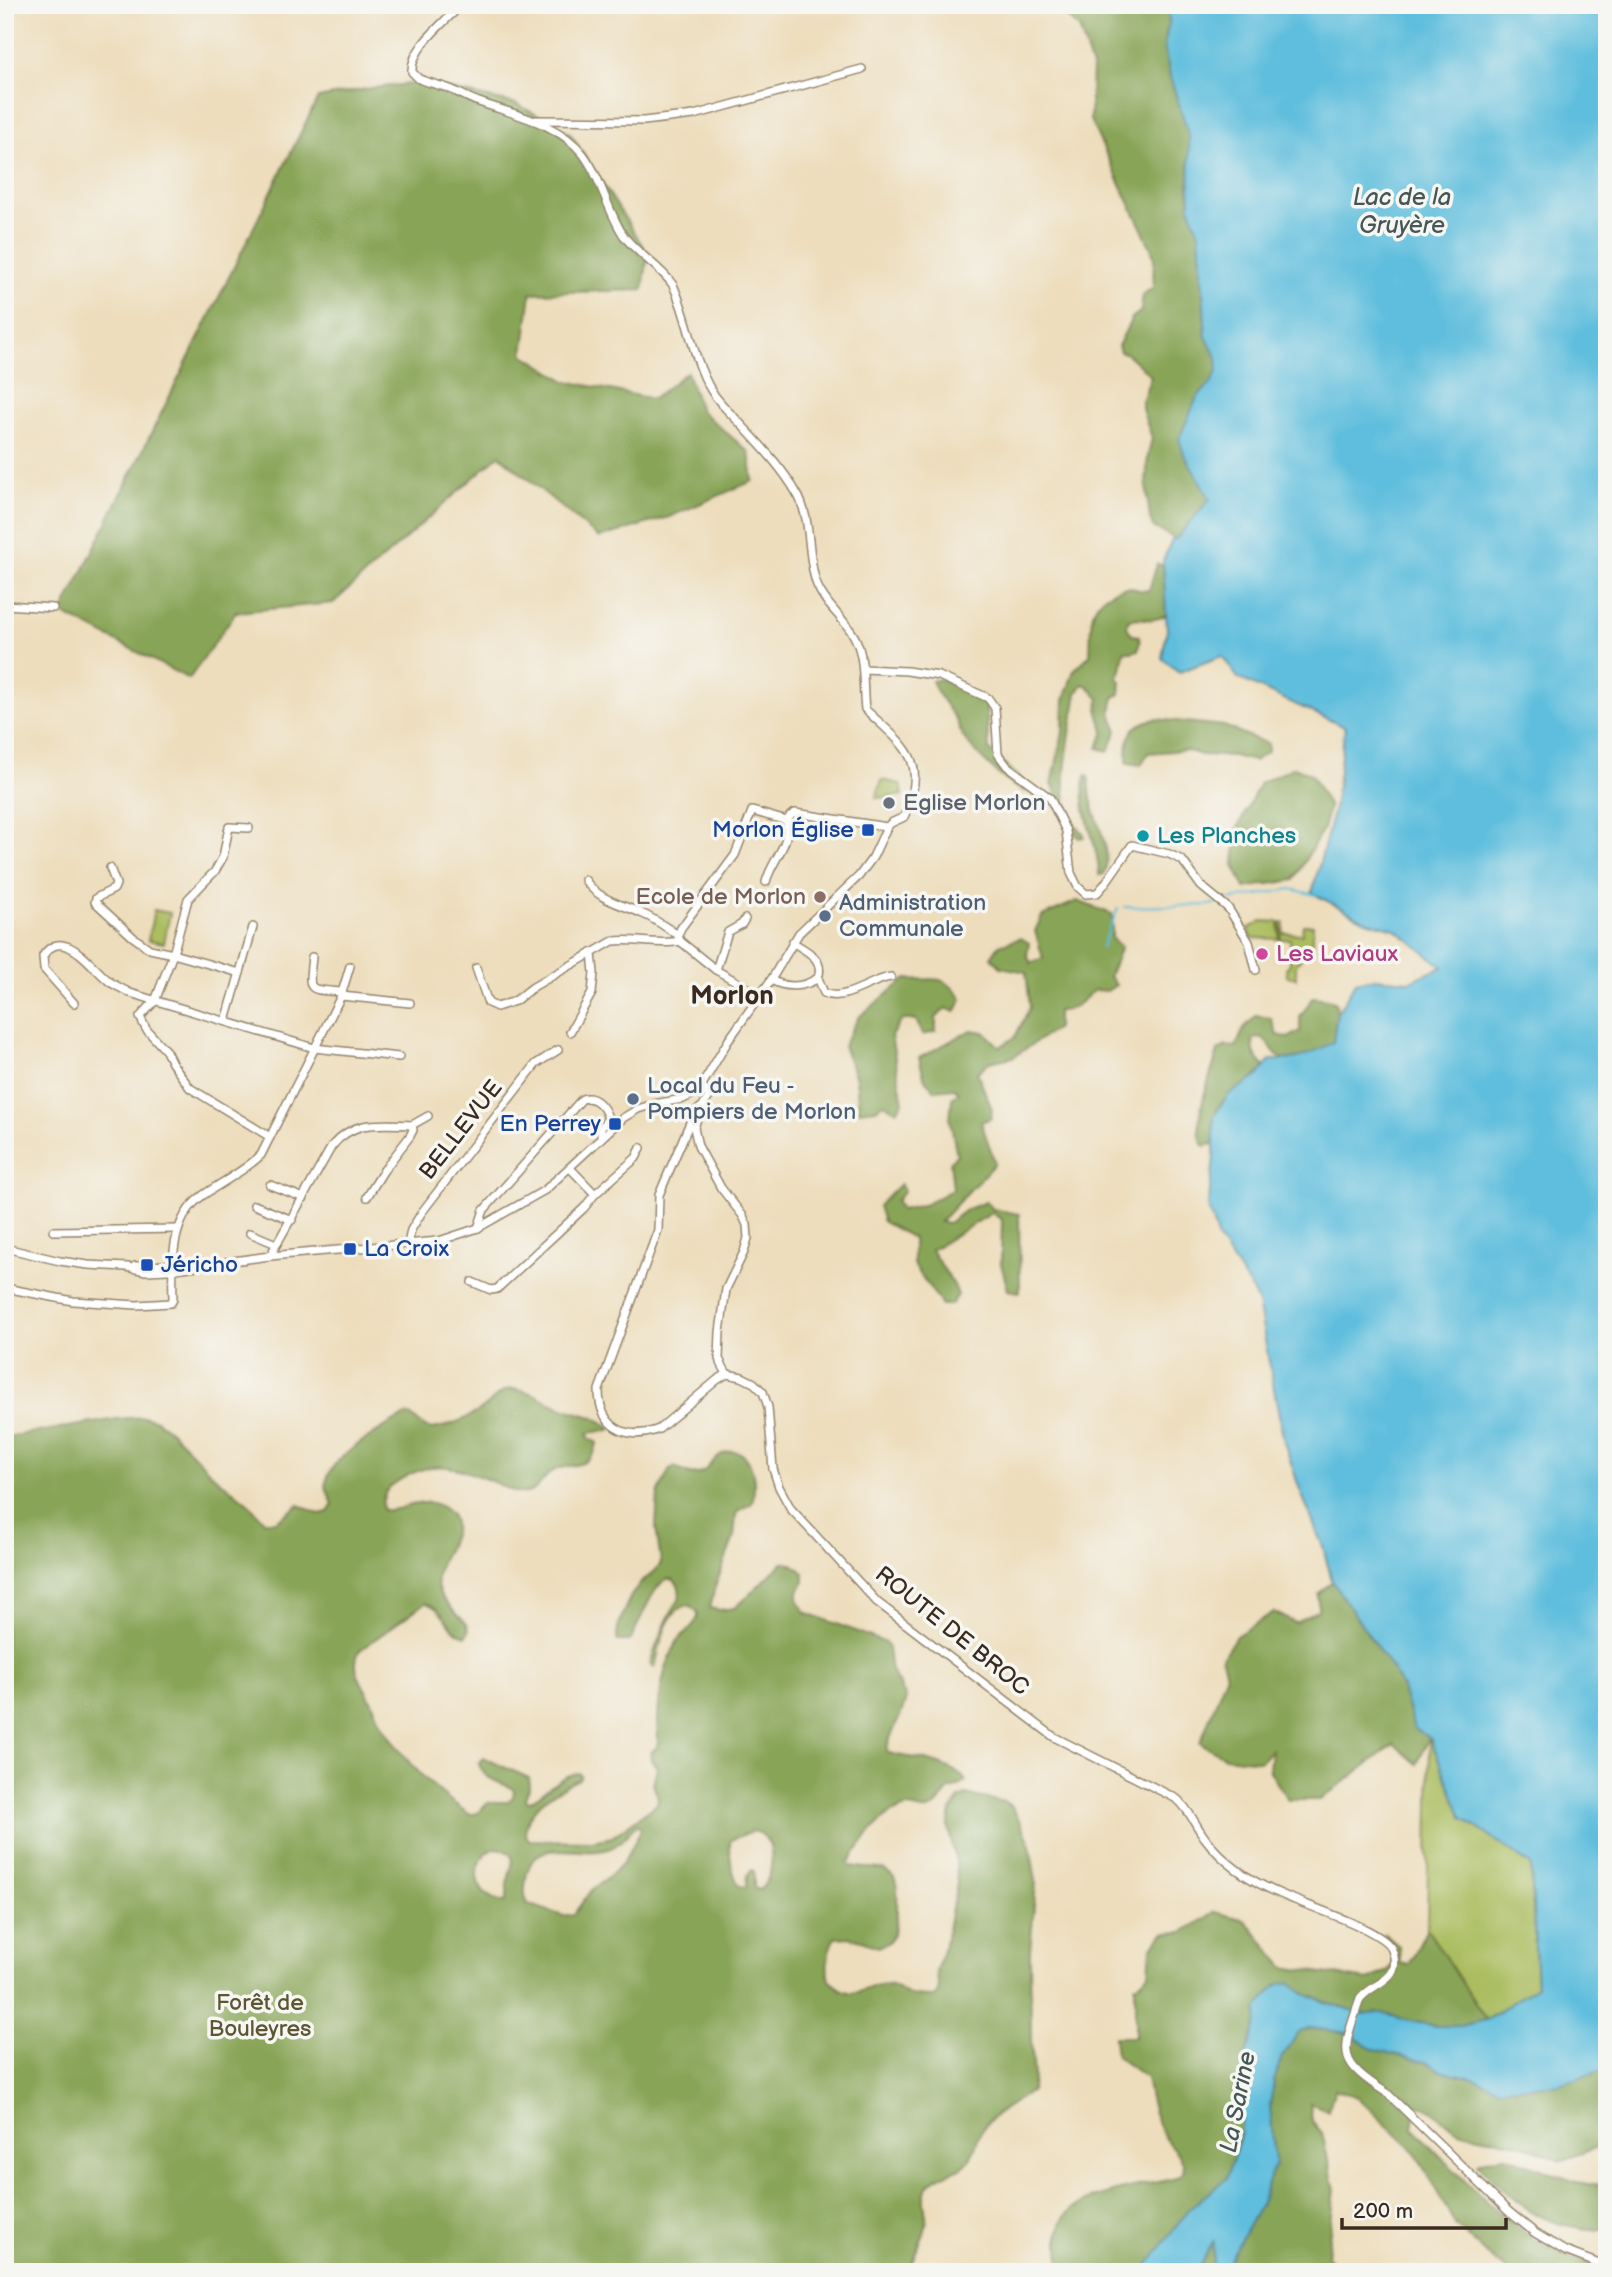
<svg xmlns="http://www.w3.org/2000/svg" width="1612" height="2277" font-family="'Balsamiq Sans',sans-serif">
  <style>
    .green { fill: #abbd60; stroke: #73743f; stroke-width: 2 }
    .forest { fill: #88a456; stroke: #62673a; stroke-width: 2; fill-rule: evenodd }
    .water { fill: #5fbedd; stroke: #4d747e; stroke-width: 2 }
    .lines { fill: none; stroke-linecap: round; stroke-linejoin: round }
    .stream { stroke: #5fbedd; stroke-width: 2 }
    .minor-casing { stroke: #94846d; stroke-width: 10 }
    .minor { stroke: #fff; stroke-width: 7 }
    .worship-dot { fill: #6b7280; stroke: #f6f6f2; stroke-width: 2.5 }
    .transit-dot { fill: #1a4fb4; stroke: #f6f6f2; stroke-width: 2.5 }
    .culture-dot { fill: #0f9aa8; stroke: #f6f6f2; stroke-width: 2.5 }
    .education-dot { fill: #8d6e63; stroke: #f6f6f2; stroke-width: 2.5 }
    .service-dot { fill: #5c6f8a; stroke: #f6f6f2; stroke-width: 2.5 }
    .hotel-dot { fill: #d1479c; stroke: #f6f6f2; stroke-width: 2.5 }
    .labels { text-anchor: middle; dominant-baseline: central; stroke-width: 7; stroke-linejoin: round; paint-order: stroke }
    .worship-label { font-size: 23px; fill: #5b616d; stroke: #f6f6f2; text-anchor: start }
    .transit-label { font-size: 23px; fill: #164399; stroke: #f6f6f2; text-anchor: end }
    .culture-label { font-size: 23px; fill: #0d838f; stroke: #f6f6f2; text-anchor: start }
    .education-label { font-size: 23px; fill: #785e54; stroke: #f6f6f2; text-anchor: end }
    .service-label { font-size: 23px; fill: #4e5e75; stroke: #f6f6f2; text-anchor: start }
    .hotel-label { font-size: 23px; fill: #b23c85; stroke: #f6f6f2; text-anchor: start }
    .street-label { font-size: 23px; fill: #3b2a1e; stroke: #f6f6f2 }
    .park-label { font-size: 23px; fill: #5d5632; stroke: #f6f6f2 }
    .water-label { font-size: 24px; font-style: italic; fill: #465657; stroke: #f6f6f2 }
    .quarter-label { font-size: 26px; font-weight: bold; fill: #3b2a1e; stroke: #f6f6f2 }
  </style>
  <rect width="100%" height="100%" fill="#f6f6f2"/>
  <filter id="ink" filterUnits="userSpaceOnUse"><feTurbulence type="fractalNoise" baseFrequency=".0143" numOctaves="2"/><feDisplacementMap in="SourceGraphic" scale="14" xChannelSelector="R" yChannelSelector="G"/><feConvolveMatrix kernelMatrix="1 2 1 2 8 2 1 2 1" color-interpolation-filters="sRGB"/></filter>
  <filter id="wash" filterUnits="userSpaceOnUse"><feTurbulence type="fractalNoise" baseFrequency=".00686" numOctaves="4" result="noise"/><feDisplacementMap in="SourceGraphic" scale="28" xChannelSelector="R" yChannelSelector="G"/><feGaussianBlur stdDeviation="1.57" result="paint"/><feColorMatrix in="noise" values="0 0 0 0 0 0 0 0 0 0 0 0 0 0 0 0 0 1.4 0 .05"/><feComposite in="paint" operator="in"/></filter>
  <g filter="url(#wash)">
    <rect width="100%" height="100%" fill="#edddbc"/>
    <g class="green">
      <polygon points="882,780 901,784 903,795 876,798"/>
      <polygon points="154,910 170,913 164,943 148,940"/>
      <polygon points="1262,921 1279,922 1279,939 1252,938 1248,929"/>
      <polygon points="1281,923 1284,923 1283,933 1302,934 1303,925 1313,925 1313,948 1306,947 1304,955 1296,965 1296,978 1287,976 1286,968 1290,964 1290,939 1281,939"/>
      <polygon points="1430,1737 1462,1817 1531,1865 1537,1986 1486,2020 1427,1929"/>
    </g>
    <g class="forest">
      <polygon points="1041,5 1165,5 1169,11 1169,23 1164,46 1170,76 1189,136 1190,208 1199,233 1206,337 1217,357 1218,369 1211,384 1197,397 1184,454 1211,499 1176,539 1153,527 1150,519 1146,485 1148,455 1152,438 1142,409 1142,401 1151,376 1126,353 1120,352 1118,346 1132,318 1141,311 1143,294 1153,288 1154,257 1151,248 1090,120 1092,67 1079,28 1063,14"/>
      <polygon points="418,83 517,104 570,133 648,254 643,290 531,293 523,354 566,381 653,399 687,372 700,410 749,452 753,481 669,517 599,538 499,455 333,603 236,612 189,679 62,613 318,98 372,88"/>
      <path d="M1157 564 1164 566 1166 615C1147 625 1142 614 1128 620L1127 627 1132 635 1139 636 1140 641 1138 650 1132 652 1124 651 1121 670 1117 678 1121 681 1120 694 1114 697 1111 712 1117 731 1108 751 1098 748 1104 731 1098 713 1099 699 1088 686 1083 684 1077 693C1072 726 1057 787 1070 817 1073 824 1079 829 1084 834V837L1079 838C1058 819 1064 805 1052 784L1063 732 1064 700 1074 670 1090 655C1092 631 1085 605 1112 592 1116 590 1123 587 1128 587 1137 588 1140 593 1149 590Z"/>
      <path d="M940 679 965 688 971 696 986 705 989 749 1030 788 1026 791C1009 788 975 753 964 738 960 732 959 725 955 718 946 705 937 695 932 681Z"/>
      <path d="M1156 719 1224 726 1268 744V751L1254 761 1233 756 1201 755 1186 750 1148 753 1141 765 1127 763C1126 737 1129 724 1156 719Z"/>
      <polygon points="1294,767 1311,774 1329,807 1323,829 1294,880 1245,888 1234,865 1237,829 1260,783"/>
      <path d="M1086 775H1088C1090 784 1090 794 1092 803 1097 824 1113 852 1104 874L1099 875C1099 841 1076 809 1086 775Z"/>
      <path d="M1077 901 1112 914V939L1121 947 1109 976 1116 985 1107 991 1094 990C1083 1000 1073 1012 1057 1011V1028L1013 1057 989 1062 977 1073 992 1109 991 1118 981 1122 995 1163 940 1222 948 1223 967 1209 986 1202 993 1209 1019 1214 1020 1292 1008 1290 1001 1264 1002 1220 992 1213 931 1250 954 1285 958 1295 951 1305H942L913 1264V1238L883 1222 878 1206 900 1184 904 1191 896 1201 901 1210 926 1204 953 1189 950 1161 957 1155 950 1120 952 1098 959 1092 954 1088 935 1090 925 1080 919 1058 971 1030 984 1032 1000 1047 1015 1037 1030 1007 1026 972 1001 967 991 957 999 945 1021 938 1029 943 1027 955 1031 963 1043 958 1035 931 1042 916Z"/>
      <path d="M906 979C938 982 941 971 962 999L955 1012 946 1008 936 1018V1031L923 1035 916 1020H902L891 1036 903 1102 897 1111 883 1103 876 1109 859 1111 856 1078 843 1046 859 1017Z"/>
      <path d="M1313 997 1328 999 1336 1003 1337 1013 1333 1042 1308 1057 1284 1061 1278 1056 1262 1037 1254 1038C1251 1051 1256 1058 1265 1067 1251 1086 1221 1092 1214 1117 1212 1125 1214 1136 1214 1144L1204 1146C1190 1125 1211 1075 1218 1051L1226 1046 1236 1047 1244 1028 1256 1016 1271 1018 1277 1035 1288 1038 1300 1031V1017Z"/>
      <path d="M510 1389C530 1389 545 1401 563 1408 579 1414 598 1416 610 1428V1430L588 1433 589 1438 597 1443C592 1470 573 1462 555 1470 541 1476 539 1495 521 1493 511 1492 501 1485 491 1481 451 1465 433 1458 395 1483 386 1488 380 1501 383 1510 400 1512 415 1500 432 1503 438 1504 441 1506 446 1510 471 1529 432 1561 437 1585 439 1600 457 1613 467 1624L469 1630 466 1636C447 1631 444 1607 425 1603L360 1650C349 1668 363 1684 371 1700 375 1708 378 1717 382 1725 405 1762 433 1790 469 1814 481 1816 481 1806 490 1802H507L513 1797 514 1791 512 1788C498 1781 483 1780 479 1763L484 1758 529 1778 530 1786 525 1798 528 1802C545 1794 559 1775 579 1773L581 1775 579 1779C557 1789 527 1807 525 1833L529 1840 592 1841 612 1837 657 1804 658 1797 653 1784 657 1767 651 1760 650 1753 657 1747 658 1740C657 1705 660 1674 677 1642 682 1634 697 1625 698 1616 699 1610 692 1608 688 1605 665 1609 660 1648 655 1667L650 1664C658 1641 665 1620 679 1600 680 1595 680 1588 677 1584 661 1558 635 1635 630 1641H618C613 1631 630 1595 638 1586 645 1577 656 1574 661 1563L656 1528 658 1494 670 1469 674 1467C683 1470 691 1478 701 1473 709 1469 713 1459 722 1454 752 1440 758 1483 752 1503L738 1511 736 1515 734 1537 714 1590 710 1608 720 1610 735 1608 781 1564C791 1560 796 1567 804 1573V1582L798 1593V1599L805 1612 884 1642 888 1648 891 1671 906 1697C904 1716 886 1738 887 1752 898 1757 909 1756 921 1759 934 1762 958 1769 966 1781 961 1787 954 1786 948 1791 942 1797 937 1808 928 1810 921 1812 914 1806 907 1807 881 1812 862 1842 849 1862V1865C862 1871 880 1864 892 1875 901 1883 897 1928 891 1938 888 1944 884 1945 878 1947L850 1937 835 1938C827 1949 826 1967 829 1980 858 2008 865 1980 891 1985 898 1987 903 1993 910 1995 917 1997 926 1997 933 1997L937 1994 939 1988 936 1971 945 1944 957 1883 956 1861 948 1827 951 1811 959 1798 966 1795 1005 1802 1013 1808 1029 1840 1036 1881 1030 1951 1031 2041 1034 2075 1031 2091C1015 2103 995 2112 983 2128 976 2138 976 2153 967 2163 959 2172 944 2172 934 2180 915 2196 929 2208 926 2226 923 2242 911 2255 910 2272H5V1437L117 1419 145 1417 156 1420 172 1432 214 1476 248 1503 264 1521H276L299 1505 319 1514 328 1512 333 1504 325 1486C327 1477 331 1468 338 1461 348 1450 396 1417 410 1415 416 1419 421 1426 428 1428 438 1432 469 1417 479 1411 491 1404 496 1393 510 1389ZM637 1825 641 1828 639 1834 623 1863 604 1881 591 1890 574 1914 563 1916 528 1904C523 1895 525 1888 526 1878 533 1832 579 1859 608 1849 622 1845 626 1833 637 1825ZM752 1831C778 1833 776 1878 759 1890L754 1888V1871L752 1870 747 1875 746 1887 739 1886C732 1873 728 1854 731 1840ZM497 1848C523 1853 509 1869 507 1885 507 1893 509 1896 505 1902 467 1897 471 1854 497 1848Z"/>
      <polygon points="1332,1581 1394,1672 1402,1688 1414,1728 1430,1737 1417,1764 1394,1744 1320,1800 1288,1800 1269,1770 1271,1750 1261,1761 1225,1757 1200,1743 1226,1676 1222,1658 1236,1636 1274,1612 1295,1623 1318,1610 1318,1595"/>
      <path d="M1215 1912 1245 1920 1284 1967 1368 1980 1388 1971 1394 1962V1950L1383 1933 1399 1946 1400 1963 1409 1965 1427 1929 1486 2020 1460 2026H1437L1410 2021 1378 2012 1360 2014 1309 1996 1290 1983 1258 2008 1257 2022 1242 2067 1241 2133 1227 2178 1190 2208 1143 2272H1060C1061 2256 1056 2237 1062 2222 1074 2193 1145 2186 1173 2179 1178 2176 1183 2175 1184 2168 1184 2157 1172 2149 1167 2141 1154 2122 1150 2099 1146 2078L1116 2056 1114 2037H1135V1986L1149 1974 1151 1948 1164 1933 1183 1932Z"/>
      <path d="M1310 2028 1348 2033 1374 2049 1427 2062 1442 2071 1470 2077 1561 2083 1607 2069V2141L1593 2149 1561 2161C1548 2155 1535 2148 1521 2144 1500 2138 1478 2138 1457 2130 1442 2124 1434 2104 1416 2106L1412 2127C1450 2165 1491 2213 1537 2241 1560 2256 1584 2258 1607 2272H1509L1491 2258 1456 2226 1415 2152 1357 2097 1335 2089 1328 2111 1310 2103 1312 2121 1322 2133 1335 2190 1327 2255 1341 2272H1223L1261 2203 1275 2163 1270 2105 1274 2081 1282 2058 1298 2033Z"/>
      <path d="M1503 2155 1576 2182 1607 2187V2230C1543 2229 1520 2208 1478 2164L1480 2162Z"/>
      <polygon points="1215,2238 1212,2272 1196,2272"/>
    </g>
    <path class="water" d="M1165 5H1607V2069L1559 2084 1500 2088 1470 2077 1442 2071 1427 2062 1374 2049 1348 2033 1310 2028 1298 2033 1282 2058 1274 2081 1270 2105 1275 2163 1261 2203 1223 2272H1212L1214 2240 1196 2272H1143L1190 2208 1227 2178 1241 2133 1242 2067 1257 2022 1258 2008 1271 1991 1280 1984 1290 1983 1309 1996 1360 2014 1378 2012 1410 2021 1437 2026H1460L1486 2020 1537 1986 1531 1865 1462 1817 1430 1738 1414 1728 1402 1688 1394 1672 1332 1581 1323 1547 1300 1490 1284 1442 1258 1303 1251 1288 1218 1239 1208 1207 1214 1159V1116L1228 1095 1258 1076 1270 1060C1296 1061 1310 1055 1333 1042L1337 1013 1356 982 1375 978 1410 981 1443 967 1395 929 1366 921 1312 893 1334 809 1345 727 1238 678 1222 656 1179 672 1162 658 1167 630 1163 561 1173 538 1176 539 1210 499 1184 454 1179 439 1197 397 1211 384 1218 369 1217 357 1206 337 1199 233 1190 208 1189 136 1170 76 1164 46 1169 23V11Z"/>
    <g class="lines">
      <g class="stream">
        <polyline points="1223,901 1291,889 1316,895"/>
        <polyline points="1124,907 1211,905 1216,903"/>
        <polyline points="1102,947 1118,908"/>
      </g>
    </g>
  </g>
  <g filter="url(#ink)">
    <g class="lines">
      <defs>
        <g id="minor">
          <polyline points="536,120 644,121 694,115 862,69"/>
          <polyline points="5,605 53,608"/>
          <polyline points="863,669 907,671 939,676 988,698 995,708 998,754 1007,766 1050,798 1066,831 1071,873 1078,887 1086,894 1097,893 1104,885 1132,845 1169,854 1182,860 1201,886 1228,908 1249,942 1256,970"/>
          <polyline points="110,868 116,884 114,889 96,898 95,902 133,937 150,949 173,954 155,1001 140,1017 146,1029 166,1051 172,1063 190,1088 270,1137"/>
          <path d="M585 880C599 901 622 904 643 914 655 919 667 928 678 935"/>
          <path d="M766 882C772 859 790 847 787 821"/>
          <polyline points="680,941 678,935 681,928 735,855 752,811 787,821 790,816 795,813 887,827"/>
          <path d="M312 957C308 993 307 989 342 992"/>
          <path d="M476 968 488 1003 497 1007 515 1001 533 987 613 941C635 938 658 946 680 941L716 970 760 995"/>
          <polyline points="716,970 728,932 742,924 745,919"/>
          <polyline points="240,973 173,954 188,899 215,871 223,857 229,827 249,828"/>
          <path d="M818 978 824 993C844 1003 871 979 891 977"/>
          <path d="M771 980C786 988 803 988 818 978 825 959 807 951 792 942"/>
          <polyline points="341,996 410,1003"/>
          <path d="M74 1003 44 969 43 956C48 948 56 942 66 946 81 950 97 972 110 982 116 986 123 989 130 993L314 1048 399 1057"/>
          <polyline points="226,1021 253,927"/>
          <polyline points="570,1032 592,993 594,973 592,953"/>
          <path d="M702 1085 709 1097 703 1106 694 1113 659 1195 658 1230 599 1390C599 1426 625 1442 659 1429L717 1380 727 1374 742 1377 754 1383 763 1392 768 1407 773 1469 779 1487 791 1509 877 1602 1054 1737 1177 1799C1190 1810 1195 1825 1205 1838 1224 1864 1254 1883 1283 1895 1304 1905 1385 1930 1392 1950 1404 1981 1372 1982 1360 1999 1342 2053 1335 2060 1387 2093L1508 2211 1535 2233 1565 2251 1607 2267"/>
          <polyline points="698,1116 694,1128 698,1146 721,1188 743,1216 747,1225 748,1238 744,1252 726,1289 720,1332 719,1359 727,1374"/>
          <polyline points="412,1125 428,1116"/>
          <polyline points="270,1185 304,1198"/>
          <polyline points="595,1194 636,1158 641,1148"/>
          <polyline points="254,1205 292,1220"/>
          <path d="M478 1228 484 1210 582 1099C595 1095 604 1106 608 1118L601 1128V1138"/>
          <polyline points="53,1231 178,1229"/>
          <polyline points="250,1233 276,1244"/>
          <polyline points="408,1244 411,1230 422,1212 536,1064 558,1050"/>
          <path d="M5 1248 60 1261 88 1265 127 1267 146 1271 168 1270 270 1256 439 1241 478 1228 545 1190 623 1118 638 1109 654 1104 683 1099 693 1094 702 1085 728 1041 771 980 799 933 859 876 873 857 887 827 891 823 904 817C930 759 905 747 865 709 862 685 866 658 854 636 844 618 825 605 817 585 806 556 813 519 796 492 781 466 759 444 739 422 729 412 718 402 711 390 692 358 689 319 673 285 660 266 638 255 624 236 607 211 602 179 583 154 559 123 515 115 479 102 469 99 460 93 450 89 440 85 429 83 419 79L412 72C410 48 446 21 461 5"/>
          <path d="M270 1256 332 1146C354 1119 380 1124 412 1125L413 1130 410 1136 384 1170 367 1197"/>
          <polyline points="135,1266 175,1265"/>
          <polyline points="472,1282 491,1290 497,1289 584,1208 595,1194 570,1168"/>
          <path d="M5 1288 73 1301 137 1305 171 1303 173 1299C172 1264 170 1219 202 1196 222 1182 243 1172 261 1155L341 996 350 966"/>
        </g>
      </defs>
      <use href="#minor" class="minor-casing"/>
      <use href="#minor" class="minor"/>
    </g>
  </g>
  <circle class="worship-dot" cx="889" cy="803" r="7"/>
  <g class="transit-dot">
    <rect x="861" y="823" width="14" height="14" rx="3.5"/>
    <rect x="608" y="1117" width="14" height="14" rx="3.5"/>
    <rect x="343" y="1242" width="14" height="14" rx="3.5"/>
    <rect x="140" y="1258" width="14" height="14" rx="3.5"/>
  </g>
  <circle class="culture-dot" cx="1143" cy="836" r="7"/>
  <circle class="education-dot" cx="820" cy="897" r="7"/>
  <g class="service-dot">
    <circle cx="825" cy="916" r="7"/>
    <circle cx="633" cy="1099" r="7"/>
  </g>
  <circle class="hotel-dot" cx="1262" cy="954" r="7"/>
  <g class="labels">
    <g class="worship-label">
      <text x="903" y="803">Eglise Morlon</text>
    </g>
    <g class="transit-label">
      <text x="854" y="830">Morlon Église</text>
      <text x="601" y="1124">En Perrey</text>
      <text x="364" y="1249" text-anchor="start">La Croix</text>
      <text x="161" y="1265" text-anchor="start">Jéricho</text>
    </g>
    <g class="culture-label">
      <text x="1157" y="836">Les Planches</text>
    </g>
    <g class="education-label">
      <text x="806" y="897">Ecole de Morlon</text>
    </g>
    <g class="service-label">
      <text x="839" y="903">Administration<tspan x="839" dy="26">Communale</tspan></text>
      <text x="647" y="1086">Local du Feu -<tspan x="647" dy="26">Pompiers de Morlon</tspan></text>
    </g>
    <g class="hotel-label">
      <text x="1276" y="954">Les Laviaux</text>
    </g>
    <g class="street-label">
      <text transform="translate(461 1130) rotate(-52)">BELLEVUE</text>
      <text transform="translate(952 1631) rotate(39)">ROUTE DE BROC</text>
    </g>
    <g class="park-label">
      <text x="260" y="2003">Forêt de<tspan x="260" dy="26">Bouleyres</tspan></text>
    </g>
    <g class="water-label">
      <text x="1402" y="197">Lac de la<tspan x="1402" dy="28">Gruyère</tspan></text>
      <text transform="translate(1238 2102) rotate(-79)">La Sarine</text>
    </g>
    <g class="quarter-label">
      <text x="732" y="996">Morlon</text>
    </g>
  </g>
  <rect width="1612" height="2277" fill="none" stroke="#f6f6f2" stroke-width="28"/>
  <path d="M1342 2218v10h164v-10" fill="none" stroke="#3b2a1e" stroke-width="3.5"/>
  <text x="1353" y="2218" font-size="21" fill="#3b2a1e" stroke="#f6f6f2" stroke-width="5" paint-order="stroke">200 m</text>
</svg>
